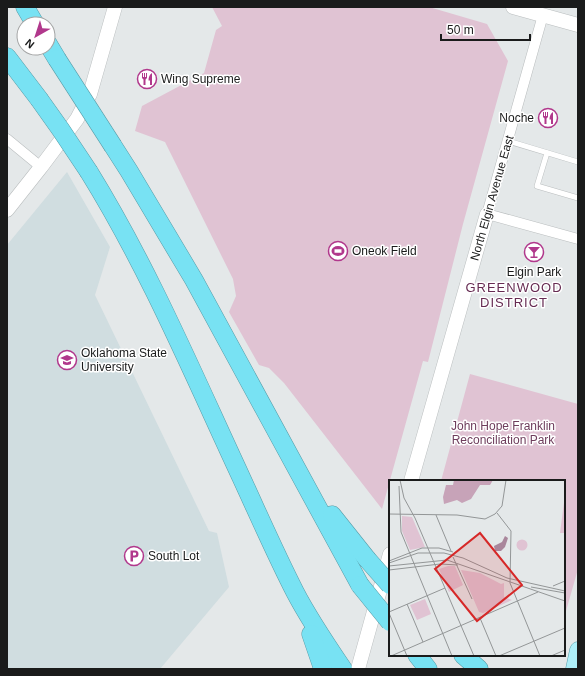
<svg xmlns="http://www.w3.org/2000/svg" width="585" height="676" font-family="Helvetica,sans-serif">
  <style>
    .built { fill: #d0dde0 }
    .park { fill: #e0c3d3 }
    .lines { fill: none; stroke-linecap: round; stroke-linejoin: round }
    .lane-casing { stroke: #babebf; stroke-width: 6 }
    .street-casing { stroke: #babebf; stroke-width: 11 }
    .secondary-casing { stroke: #babebf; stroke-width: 15 }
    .primary-casing { stroke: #579ca7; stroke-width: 17 }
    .highway-casing { stroke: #579ca7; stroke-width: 19 }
    .lane { stroke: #fff; stroke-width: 5 }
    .street { stroke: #fff; stroke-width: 10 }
    .secondary { stroke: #fff; stroke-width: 14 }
    .primary { stroke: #aeeef8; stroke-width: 16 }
    .highway { stroke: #78e2f3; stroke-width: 18 }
    .highway-bridge-casing { stroke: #579ca7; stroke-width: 19; stroke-linecap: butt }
    .highway-bridge { stroke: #78e2f3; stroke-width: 18 }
    .labels { text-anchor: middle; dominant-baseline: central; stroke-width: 3; stroke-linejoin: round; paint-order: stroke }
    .poi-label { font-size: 12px; fill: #1a1b1b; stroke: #fff; text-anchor: start }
    .street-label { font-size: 12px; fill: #1a1b1b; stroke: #fff }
    .park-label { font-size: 12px; fill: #6e3d5c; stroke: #fff }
    .neighbourhood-label { font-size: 13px; letter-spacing: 1px; fill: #662b52; stroke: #fff }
    .inset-road { fill: none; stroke: #939697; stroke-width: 1 }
    .view { fill: #d62828; fill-opacity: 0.15; stroke: #d62828; stroke-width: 2 }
    .inset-edge { fill: none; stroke: #1a1b1b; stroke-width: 2 }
  </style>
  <rect width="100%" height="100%" fill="#e4e8e9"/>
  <polygon class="built" points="67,172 110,247 95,295 209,531 217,533 229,587 160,669 7,669 7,245"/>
  <g class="park">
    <polygon points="212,7 429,7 487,24 508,61 463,224 428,362 423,361 382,509 284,383 269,368 259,365 229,312 236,296 233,279 165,142 135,131 142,106 204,73 216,30 222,26"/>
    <polygon points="470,374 578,404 578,569 566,611 564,611 564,481 441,481"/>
  </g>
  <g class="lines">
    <defs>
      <g id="lane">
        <polyline points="508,141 578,162"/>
        <polyline points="547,153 537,186 578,198"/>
      </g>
      <g id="street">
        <polyline points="543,15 487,214 578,239"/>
        <polyline points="7,139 41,167"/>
      </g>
      <g id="secondary">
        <polyline points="513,7 578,25"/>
        <polyline points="7,210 41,167 77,119 90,94 115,7"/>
        <polyline points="411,481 487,214"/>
        <polyline points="358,669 390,554"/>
      </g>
      <polyline id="primary" points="574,669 578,650"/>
      <g id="highway">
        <polyline points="25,7 35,24"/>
        <polyline points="48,44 57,59"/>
        <polyline points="7,57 39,99"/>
        <polyline points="113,146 129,171 194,280 360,585"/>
        <path d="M89 172C149 269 193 374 241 477 259 516 276 555 295 592 309 619 326 644 343 669"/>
        <polyline points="332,515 367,559"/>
        <polyline points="311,634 323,669"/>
        <polyline points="417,655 428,669"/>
        <polyline points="463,655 479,669"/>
      </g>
    </defs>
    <use href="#lane" class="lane-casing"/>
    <use href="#street" class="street-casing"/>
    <use href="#secondary" class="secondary-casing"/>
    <use href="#primary" class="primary-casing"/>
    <use href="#highway" class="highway-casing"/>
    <use href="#lane" class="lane"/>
    <use href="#street" class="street"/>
    <use href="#secondary" class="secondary"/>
    <use href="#primary" class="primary"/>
    <use href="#highway" class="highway"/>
    <defs>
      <g id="highway-bridge">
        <polyline points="57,59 113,146"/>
        <polyline points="39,99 61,130 89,172"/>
        <polyline points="367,559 390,585"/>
        <polyline points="360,585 390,622"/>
      </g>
    </defs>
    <use href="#highway-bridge" class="highway-bridge-casing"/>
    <use href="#highway-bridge" class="highway-bridge"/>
  </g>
  <defs>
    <symbol id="restaurant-ring" viewBox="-11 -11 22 22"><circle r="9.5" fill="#fff" stroke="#b1388c" stroke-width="1.5"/><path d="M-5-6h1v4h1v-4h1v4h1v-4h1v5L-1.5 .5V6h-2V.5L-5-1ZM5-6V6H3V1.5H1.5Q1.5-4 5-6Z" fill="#b1388c"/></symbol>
    <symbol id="stadium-ring" viewBox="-11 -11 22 22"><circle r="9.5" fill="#fff" stroke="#b1388c" stroke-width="1.5"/><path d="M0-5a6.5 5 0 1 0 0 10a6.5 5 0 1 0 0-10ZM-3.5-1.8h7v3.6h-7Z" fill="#b1388c"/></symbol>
    <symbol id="bar-ring" viewBox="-11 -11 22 22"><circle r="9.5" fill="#fff" stroke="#b1388c" stroke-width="1.5"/><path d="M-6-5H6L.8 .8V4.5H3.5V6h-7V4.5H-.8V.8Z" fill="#b1388c"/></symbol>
    <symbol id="university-ring" viewBox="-11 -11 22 22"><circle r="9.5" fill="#fff" stroke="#b1388c" stroke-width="1.5"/><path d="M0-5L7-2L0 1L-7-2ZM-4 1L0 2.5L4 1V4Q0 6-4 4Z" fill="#b1388c"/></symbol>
    <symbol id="parking-ring" viewBox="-11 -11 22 22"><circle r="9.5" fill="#fff" stroke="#b1388c" stroke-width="1.5"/><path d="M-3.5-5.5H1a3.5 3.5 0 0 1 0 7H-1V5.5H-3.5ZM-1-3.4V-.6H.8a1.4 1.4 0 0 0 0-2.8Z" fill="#b1388c"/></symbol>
  </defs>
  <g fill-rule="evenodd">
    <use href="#restaurant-ring" x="136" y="68" width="22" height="22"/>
    <use href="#restaurant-ring" x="537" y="107" width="22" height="22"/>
    <use href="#stadium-ring" x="327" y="240" width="22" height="22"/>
    <use href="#bar-ring" x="523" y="241" width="22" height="22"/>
    <use href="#university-ring" x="56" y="349" width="22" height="22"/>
    <use href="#parking-ring" x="123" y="545" width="22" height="22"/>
  </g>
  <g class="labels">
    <g class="poi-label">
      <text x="161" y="79">Wing Supreme</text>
      <text x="534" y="118" text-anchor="end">Noche</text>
      <text x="352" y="251">Oneok Field</text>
      <text x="534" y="272" text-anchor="middle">Elgin Park</text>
      <text x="81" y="353">Oklahoma State<tspan x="81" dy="14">University</tspan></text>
      <text x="148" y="556">South Lot</text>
    </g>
    <g class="street-label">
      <text transform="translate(492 198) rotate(-74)">North Elgin Avenue East</text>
    </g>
    <g class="park-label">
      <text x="503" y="426">John Hope Franklin<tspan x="503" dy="14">Reconciliation Park</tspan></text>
    </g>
    <g class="neighbourhood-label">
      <text x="514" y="287">GREENWOOD<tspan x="514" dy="15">DISTRICT</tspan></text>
    </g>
  </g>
  <g transform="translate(389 480)">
    <rect width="176" height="176" fill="#e4e8e9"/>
    <path d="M13 36 23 37 36 67 21 70 13 51Z" fill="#e0c3d3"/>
    <path d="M65 0H104L101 5H91L82 19 73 23 68 20 55 24 54 17 57 5H64Z" fill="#c7a3b8"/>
    <path d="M176 15V53H171ZM127.5 65a5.5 5.5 0 1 1 11 0a5.5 5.5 0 1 1-11 0ZM59 86H66L74 105 60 112 50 89ZM72 90 91 93 112 104 115 103V117L123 120 94 133 90 132ZM36 119 42 134 28 140 21 125Z" fill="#e0c3d3"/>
    <path d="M116 56 119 58 116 67 112 71H106L105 66 113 62Z" fill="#a9869b"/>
    <path class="inset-road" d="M11 0 15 18 26 38 85 176M10 6 12 52 63 176M108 33 122 51 121 103 151 176M0 34 68 35 96 39 106 34 113 26 117 0M47 35 62 71M64 77 83 119M0 81 33 68H50L64 72M0 83 29 73H55L74 78 118 98 176 111M0 86 58 80 176 121M0 90 51 84 69 85M164 106 176 101M142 107 176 113M18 124 34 162M0 132 56 108M0 133 18 176M91 138 107 176M2 176 149 112M110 176 176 148M162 176 176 170"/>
    <path class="view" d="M91 53 133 105 88 141 46 89Z"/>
    <rect width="176" height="176" class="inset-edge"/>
  </g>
  <rect width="585" height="676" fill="none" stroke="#1a1b1b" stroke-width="16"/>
  <g transform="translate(36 36) rotate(219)"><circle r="19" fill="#ffffff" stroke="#a3a4a4"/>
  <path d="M0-3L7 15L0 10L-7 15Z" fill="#b1388c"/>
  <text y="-6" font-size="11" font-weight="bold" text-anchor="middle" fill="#1a1b1b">N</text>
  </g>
  <path d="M441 34v6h89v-6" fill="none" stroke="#1a1b1b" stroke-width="2"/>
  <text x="447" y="34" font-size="12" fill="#1a1b1b" stroke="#ffffff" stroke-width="3" paint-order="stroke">50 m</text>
</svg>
